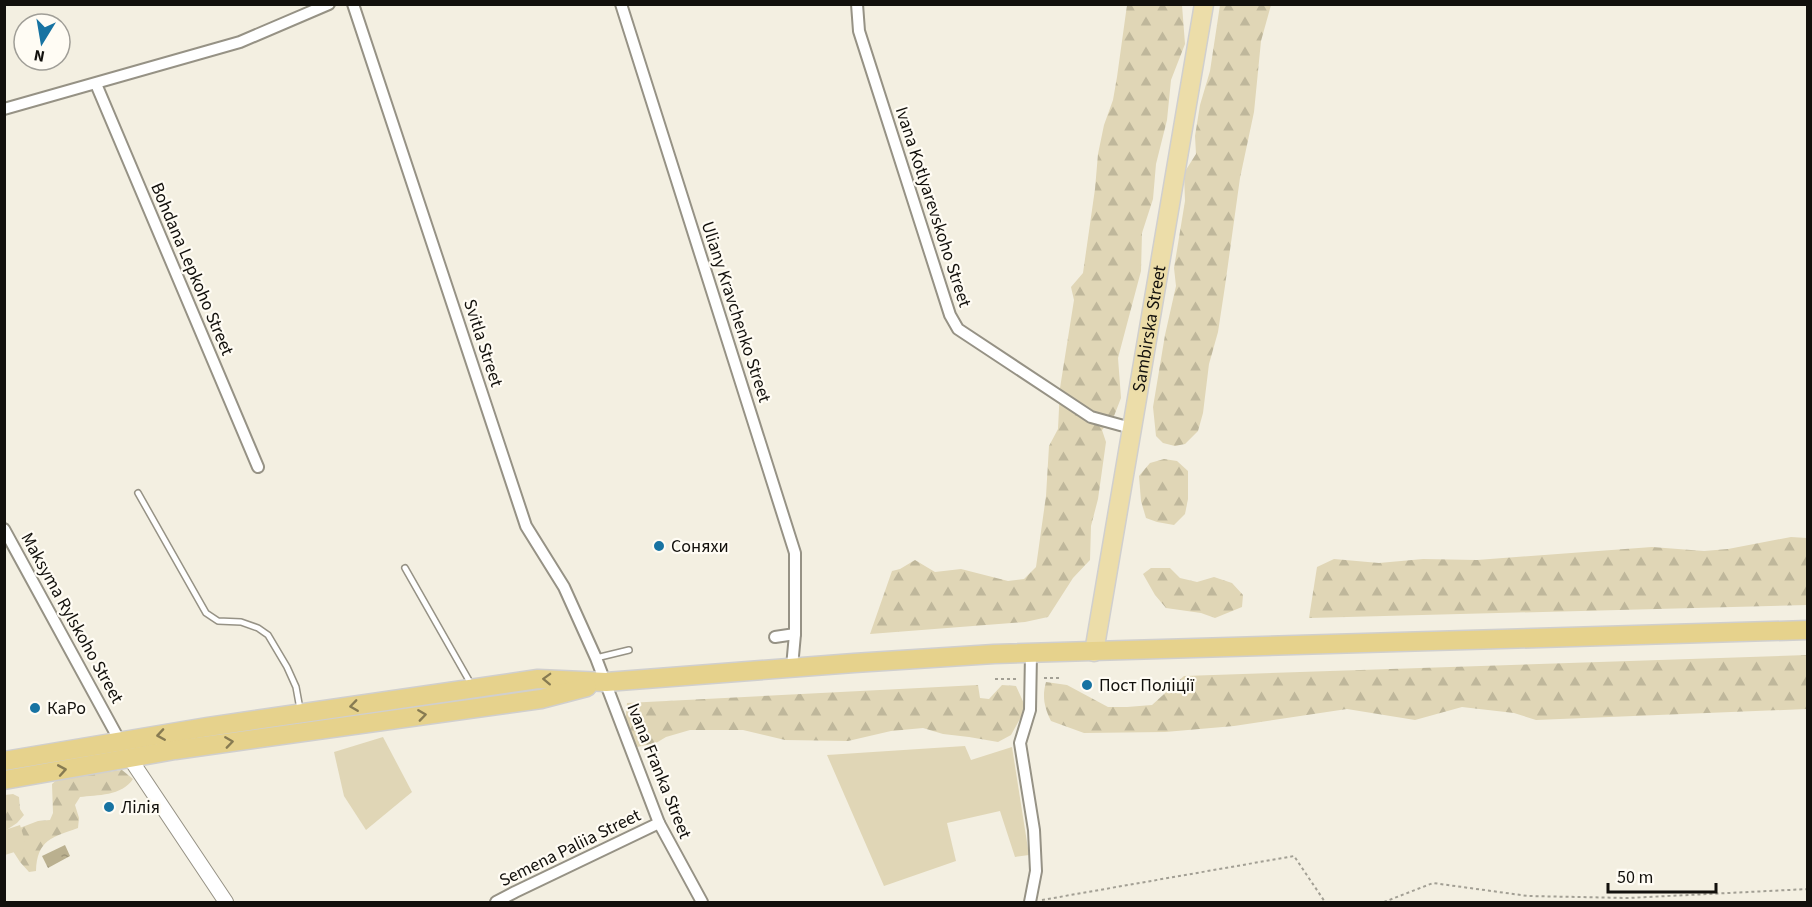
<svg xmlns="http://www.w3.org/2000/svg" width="1812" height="907" font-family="'Source Sans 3',sans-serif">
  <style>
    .forest { fill: url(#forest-firs) }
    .garden { fill: #e0d6b6 }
    .water { fill: url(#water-ripples) }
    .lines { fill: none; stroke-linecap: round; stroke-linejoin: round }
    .service-casing { stroke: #969285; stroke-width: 8 }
    .minor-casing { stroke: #969285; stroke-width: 14 }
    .tertiary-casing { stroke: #969285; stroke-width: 16 }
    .primary-casing { stroke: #d0cfce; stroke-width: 21 }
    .trunk-casing { stroke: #d0cfce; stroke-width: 21 }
    .path { stroke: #a29f94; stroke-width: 2; stroke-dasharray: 3 3; stroke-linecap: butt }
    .service { stroke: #fff; stroke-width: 5 }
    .minor { stroke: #fff; stroke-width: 10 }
    .tertiary { stroke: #fff; stroke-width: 14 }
    .primary { stroke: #ecdda9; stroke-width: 18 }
    .trunk { stroke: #e6d28c; stroke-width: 18 }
    .oneway { stroke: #877b52 }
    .poi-dot { fill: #1773a2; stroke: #fffcf4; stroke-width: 2 }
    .labels { text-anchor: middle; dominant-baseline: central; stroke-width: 4.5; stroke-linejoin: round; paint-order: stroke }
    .street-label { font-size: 18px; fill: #12100c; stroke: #fffcf4 }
    .poi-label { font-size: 18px; fill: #12100c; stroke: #fffcf4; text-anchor: start }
  </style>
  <defs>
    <pattern id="forest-firs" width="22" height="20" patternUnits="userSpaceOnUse" patternTransform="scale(1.5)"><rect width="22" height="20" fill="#e0d6b6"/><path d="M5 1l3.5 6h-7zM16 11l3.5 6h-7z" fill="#bfb79b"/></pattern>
    <pattern id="water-ripples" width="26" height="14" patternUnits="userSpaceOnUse" patternTransform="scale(1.5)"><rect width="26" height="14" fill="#bab08f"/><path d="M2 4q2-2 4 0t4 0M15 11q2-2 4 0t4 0" fill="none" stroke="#9f967a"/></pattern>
  </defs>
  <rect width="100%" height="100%" fill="#f3efe1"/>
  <g class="forest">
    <polygon points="1127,5 1182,5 1185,44 1171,80 1167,120 1156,164 1153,199 1142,233 1141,271 1118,358 1121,398 1114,416 1102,430 1106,442 1098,499 1091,526 1090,560 1073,578 1048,617 1025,622 870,634 892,571 900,569 915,560 935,572 961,569 1008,581 1024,579 1036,567 1046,496 1049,446 1058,429 1060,388 1074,300 1071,287 1083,273 1095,189 1098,154 1104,125 1113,100 1117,77"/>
    <polygon points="1220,5 1271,5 1261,41 1254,112 1240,178 1225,286 1218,332 1209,364 1203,413 1198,431 1185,444 1175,446 1163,443 1156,436 1153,407 1165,335 1176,286 1174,268 1185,201 1184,173 1196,154 1195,136 1200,105 1210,71"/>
    <polygon points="1164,459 1177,461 1188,471 1188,499 1185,514 1174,525 1157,522 1146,518 1141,501 1139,476 1150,463"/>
    <polygon points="1791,537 1807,538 1807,605 1309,618 1317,567 1334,559 1379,563 1423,559 1477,560 1652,547 1704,551 1728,549"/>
    <polygon points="1151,568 1170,568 1180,578 1197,582 1214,577 1232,583 1243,595 1242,607 1215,618 1201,613 1166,608 1155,595 1143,574"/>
    <path d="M1807 655V709L1536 720 1514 713 1462 707 1415 720 1347 709 1234 726 1165 732 1084 733 1051 721C1044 707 1042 696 1046 682L1067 685 1108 707H1127L1152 705 1184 676Z"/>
    <polygon points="978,685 980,698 989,699 1002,685 1016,686 1026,708 1011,735 998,742 969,737 943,734 923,728 891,731 848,741 785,740 743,730 690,730 666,737 656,743 637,747 624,737 627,703"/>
    <path d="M122 770 133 779C122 796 97 795 80 797L75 805 79 818 78 828C52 837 37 840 36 871L29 872 20 862 9 845 17 829 38 821 50 820 53 813 52 784 59 778Z"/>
    <polygon points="13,794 19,797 20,809 24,815 17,823 5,831 5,795"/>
  </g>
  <g class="garden">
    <polygon points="383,737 412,792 366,830 344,796 334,752"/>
    <polygon points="965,746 971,760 1012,747 1029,855 1015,857 1000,811 947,823 956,861 884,886 827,755"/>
    <polygon points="20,825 27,848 5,855 5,830"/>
  </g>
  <polygon class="water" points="65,845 70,856 48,868 42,856"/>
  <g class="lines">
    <defs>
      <g id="service">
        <polyline points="138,493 206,613 218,621 241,622 258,628 268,635 287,667 296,687 300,709"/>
        <polyline points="405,568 471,684"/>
        <polyline points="596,658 629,650"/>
      </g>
      <g id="minor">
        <polyline points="353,4 526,526 564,587 596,658 659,823 702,902"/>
        <polyline points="621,4 795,553 795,634 792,667"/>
        <polyline points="857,4 859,31 950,315 958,329 1091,417 1131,428"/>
        <polyline points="96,84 258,467"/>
        <polyline points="4,109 240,42 329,4"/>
        <polyline points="4,529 122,745"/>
        <polyline points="775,637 795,634"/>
        <polyline points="496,902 515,892 659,823"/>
        <polyline points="1030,902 1036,871 1034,830 1020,743 1030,710 1031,654"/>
      </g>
      <polyline id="tertiary" points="129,757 226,902"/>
      <g id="primary">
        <path id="s1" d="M1094 652 1204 4"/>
      </g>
      <g id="trunk">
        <polyline points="4,761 207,727 538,679 606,682 854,663 994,654 1808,630"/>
        <polyline points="4,780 175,750 541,699 587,687"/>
      </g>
    </defs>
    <use href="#service" class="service-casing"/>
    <use href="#minor" class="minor-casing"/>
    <use href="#tertiary" class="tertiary-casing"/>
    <use href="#primary" class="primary-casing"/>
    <use href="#trunk" class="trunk-casing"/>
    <g class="path">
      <polyline points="1044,678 1059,678"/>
      <polyline points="995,679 1017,679"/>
      <polyline points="1042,900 1294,856 1325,902"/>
      <polyline points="1384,902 1433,883 1528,896 1628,898 1808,889"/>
    </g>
    <use href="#service" class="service"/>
    <use href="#minor" class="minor"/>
    <use href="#tertiary" class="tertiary"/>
    <use href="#primary" class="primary"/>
    <use href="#trunk" class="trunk"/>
  </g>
  <defs><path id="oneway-chevron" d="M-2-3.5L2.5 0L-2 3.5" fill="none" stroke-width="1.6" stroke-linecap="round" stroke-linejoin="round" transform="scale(1.5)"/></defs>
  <g class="oneway">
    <use href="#oneway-chevron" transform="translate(547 679) rotate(-178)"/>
    <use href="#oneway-chevron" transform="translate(354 706) rotate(172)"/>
    <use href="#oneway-chevron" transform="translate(422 715) rotate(-8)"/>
    <use href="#oneway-chevron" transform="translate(161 735) rotate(171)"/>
    <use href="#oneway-chevron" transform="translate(229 742) rotate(-8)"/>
    <use href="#oneway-chevron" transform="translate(62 770) rotate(-10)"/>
  </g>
  <g class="poi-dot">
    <circle cx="659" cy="546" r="6"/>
    <circle cx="1087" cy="685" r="6"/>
    <circle cx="35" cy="708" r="6"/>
    <circle cx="109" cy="807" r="6"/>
  </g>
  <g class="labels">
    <g class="street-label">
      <text transform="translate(933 207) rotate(72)">Ivana Kotlyarevskoho Street</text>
      <text transform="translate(192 269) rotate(67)">Bohdana Lepkoho Street</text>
      <text transform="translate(736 312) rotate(72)">Uliany Kravchenko Street</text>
      <text stroke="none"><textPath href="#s1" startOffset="328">Sambirska Street</textPath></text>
      <text transform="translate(483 343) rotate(72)">Svitla Street</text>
      <text transform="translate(72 618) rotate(61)">Maksyma Rylskoho Street</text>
      <text transform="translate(659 771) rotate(68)">Ivana Franka Street</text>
      <text transform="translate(570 848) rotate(-26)">Semena Paliia Street</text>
    </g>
    <g class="poi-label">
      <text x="671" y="546">Соняхи</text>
      <text x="1099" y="685">Пост Поліції</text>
      <text x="47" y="708">КаРо</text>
      <text x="121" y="807">Лілія</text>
    </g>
  </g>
  <rect width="1812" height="907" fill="none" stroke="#12100c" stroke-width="12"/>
  <g transform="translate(42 42) rotate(191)"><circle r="28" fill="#fffcf4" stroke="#a09e97" stroke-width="1.5"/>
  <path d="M0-4.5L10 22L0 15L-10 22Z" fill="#1773a2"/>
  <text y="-9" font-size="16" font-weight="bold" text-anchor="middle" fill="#12100c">N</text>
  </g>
  <path d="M1608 883v9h108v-9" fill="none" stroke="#12100c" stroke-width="3"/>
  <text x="1617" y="883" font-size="18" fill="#12100c" stroke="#fffcf4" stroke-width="4.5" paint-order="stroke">50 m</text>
</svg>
